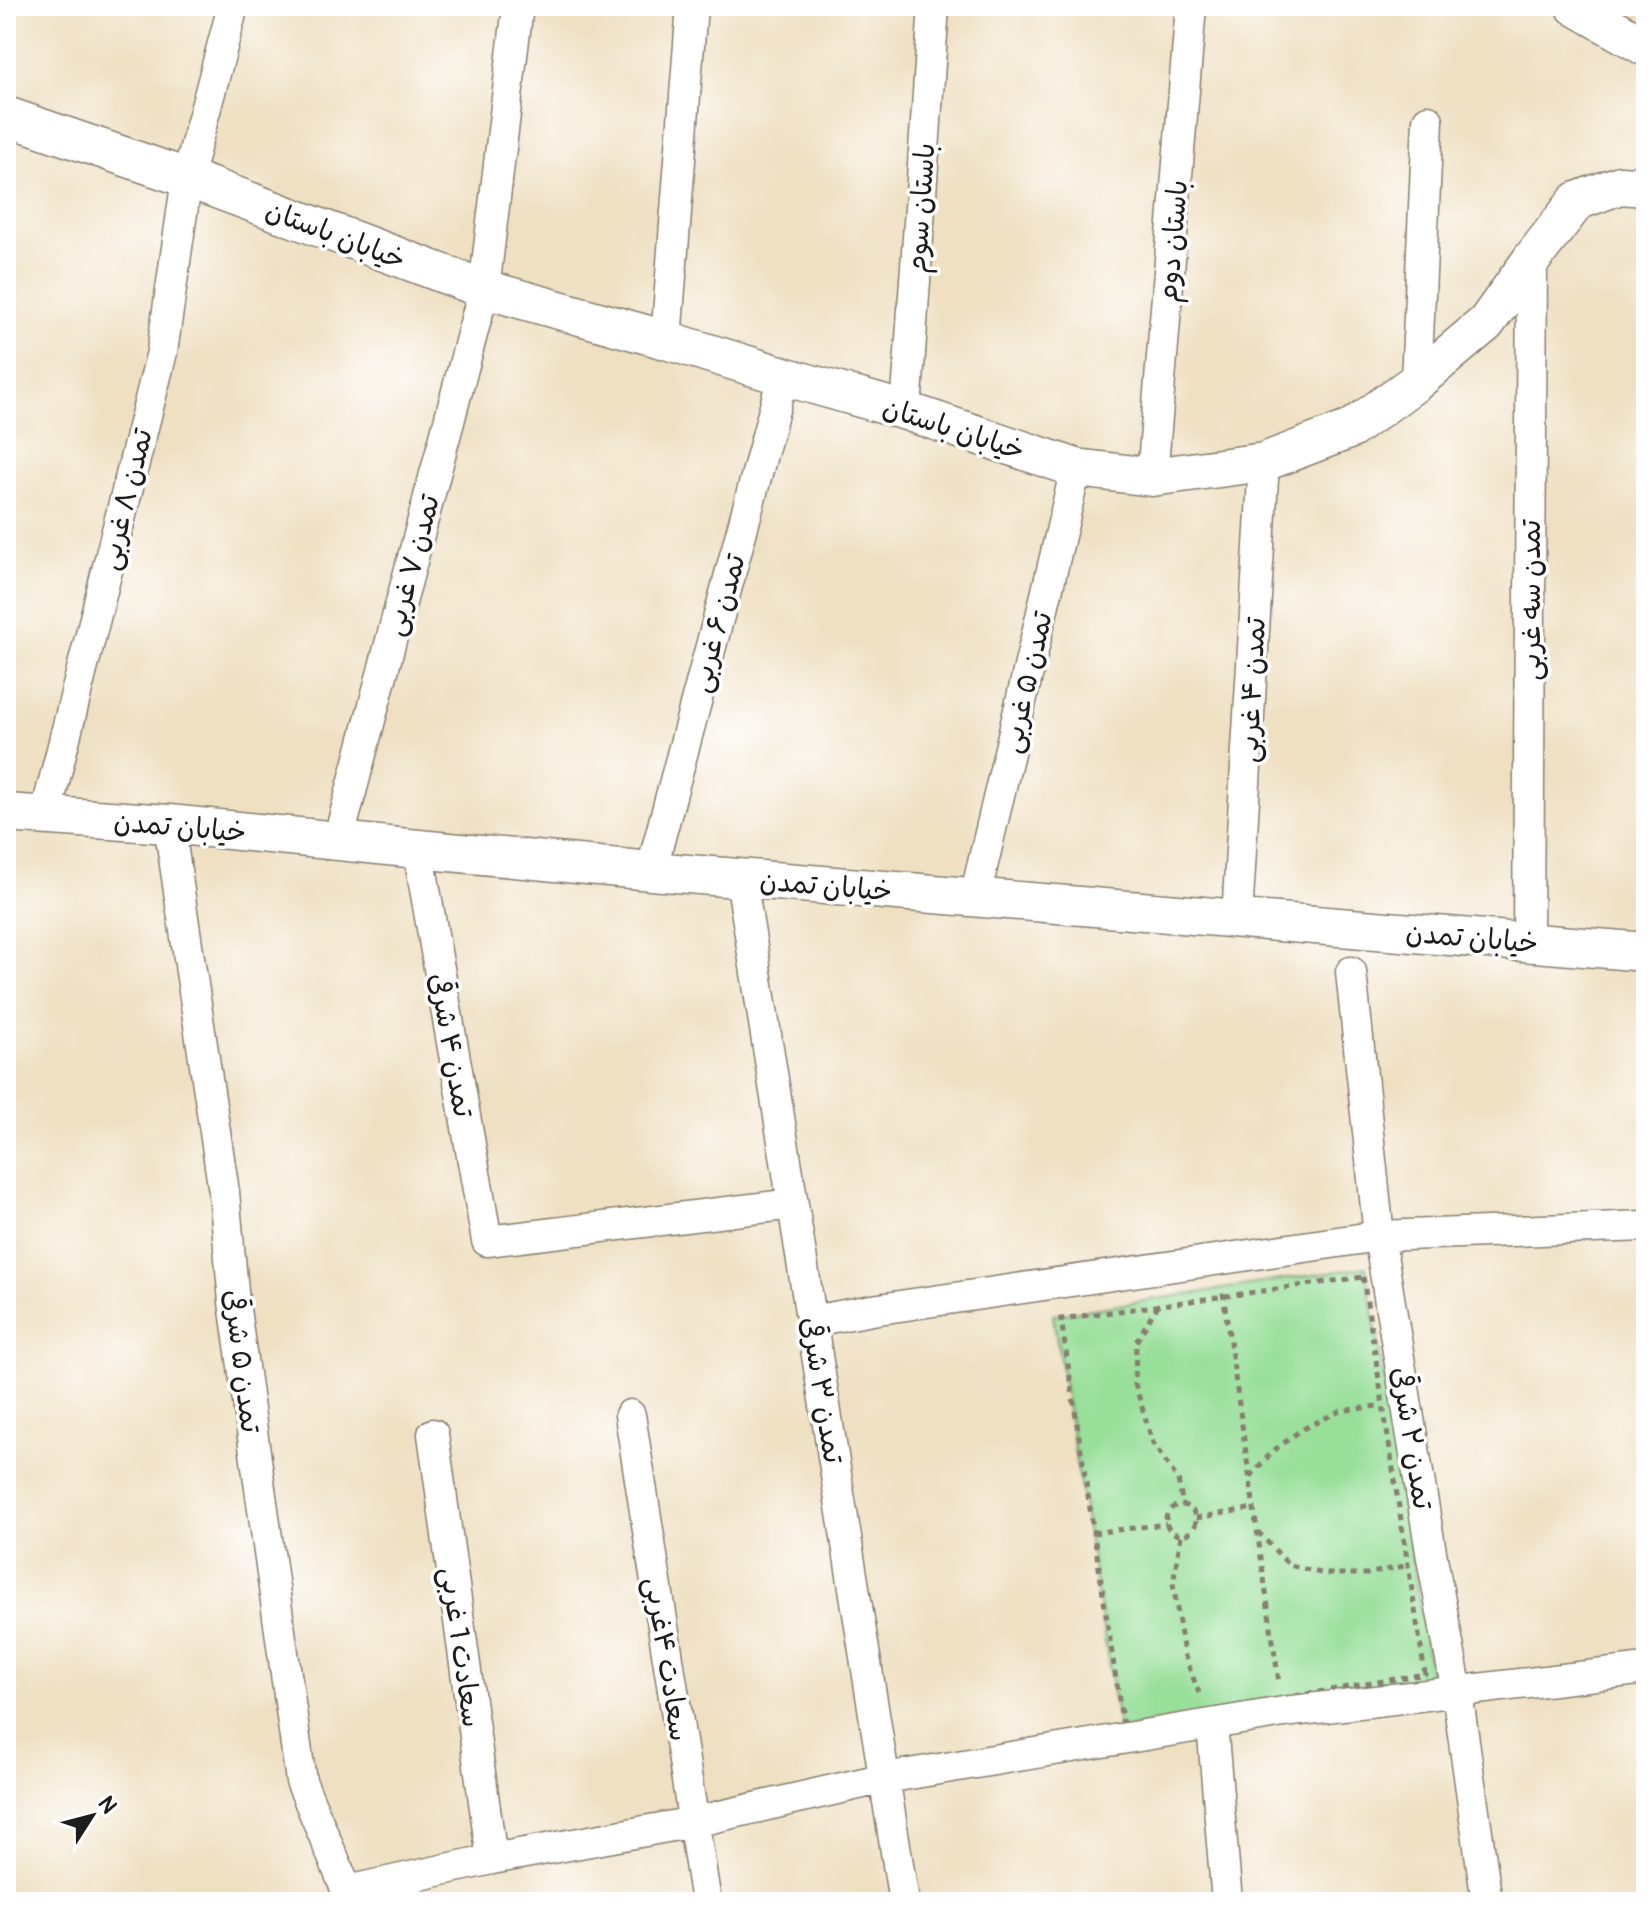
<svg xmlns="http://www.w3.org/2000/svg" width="1652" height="1908" viewBox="0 0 1652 1908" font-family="Pangolin,'Playpen Sans Arabic',sans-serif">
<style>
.green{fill:#98df99;stroke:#5a7e5a;stroke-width:2}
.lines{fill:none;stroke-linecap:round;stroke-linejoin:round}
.minor-casing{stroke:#867e6f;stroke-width:33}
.tertiary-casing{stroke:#867e6f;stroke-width:41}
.path{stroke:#867e6f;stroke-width:5;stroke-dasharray:6 6;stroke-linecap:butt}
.minor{stroke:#fff;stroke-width:30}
.tertiary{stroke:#fff;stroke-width:38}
.labels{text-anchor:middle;stroke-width:7;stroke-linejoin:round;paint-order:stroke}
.street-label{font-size:28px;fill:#1c1c1c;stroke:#fff}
</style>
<rect width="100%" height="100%" fill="#fff"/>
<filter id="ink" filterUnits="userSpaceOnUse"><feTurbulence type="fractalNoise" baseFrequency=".0125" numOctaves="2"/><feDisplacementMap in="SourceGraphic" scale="16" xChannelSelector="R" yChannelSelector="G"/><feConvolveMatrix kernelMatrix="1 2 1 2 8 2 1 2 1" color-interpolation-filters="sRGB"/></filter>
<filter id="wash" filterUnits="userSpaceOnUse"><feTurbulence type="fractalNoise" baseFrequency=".006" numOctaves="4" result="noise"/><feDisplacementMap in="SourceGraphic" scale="32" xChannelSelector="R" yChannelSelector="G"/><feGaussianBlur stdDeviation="1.8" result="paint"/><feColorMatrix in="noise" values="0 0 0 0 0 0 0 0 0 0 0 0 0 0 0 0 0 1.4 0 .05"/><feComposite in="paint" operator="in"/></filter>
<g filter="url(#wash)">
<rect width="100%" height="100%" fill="#efe0c2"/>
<path class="green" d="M1366,1267L1432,1683L1119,1730L1053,1315Z"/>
</g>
<g filter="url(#ink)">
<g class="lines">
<defs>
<path id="minor" d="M666,340L692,6
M1416,382L1428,120
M906,411L934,6
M1152,477L1191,6
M45,817L162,352L187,178L233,6
M169,824L224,1192L234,1302L301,1781L347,1891L348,1902
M338,841L484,289L518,6
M418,849L487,1241L793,1204
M651,871L783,376
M741,878L904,1902
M975,897L1076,468
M1237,918L1264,462
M1528,942L1532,259
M1351,972L1379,1236L1432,1558L1457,1692L1487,1902
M812,1321L872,1310L1379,1236L1646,1226
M630,1415L706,1902
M433,1434L492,1859
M1212,1724L1227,1902
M347,1891L492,1859L694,1822L885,1778L1284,1712L1646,1669"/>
<path id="tertiary" d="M1575,6L1646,47
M6,116L187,178L484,289L666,340L783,376L906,411L1076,468L1152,477L1264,462L1351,429L1416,382L1486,323L1532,259L1577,201L1620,185L1646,187
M6,813L169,824L418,849L651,871L1646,952"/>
</defs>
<use href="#minor" class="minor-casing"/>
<use href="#tertiary" class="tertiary-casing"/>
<path class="path" d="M1363,1277L1425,1674L1123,1725L1061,1319Z
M1223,1293L1279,1683
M1158,1305L1136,1342L1135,1384L1153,1443L1178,1480L1183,1505
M1250,1477L1273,1451L1301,1430L1340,1411L1377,1406
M1166 1520a15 15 0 1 1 30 0a15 15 0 1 1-30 0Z
M1196,1518L1254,1508
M1258,1532L1289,1565L1324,1574H1367L1404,1566
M1093,1533L1166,1524
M1181,1536L1173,1583L1184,1654L1199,1693"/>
<use href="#minor" class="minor"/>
<use href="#tertiary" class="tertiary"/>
</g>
</g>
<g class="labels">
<g class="street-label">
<text transform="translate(920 208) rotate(-86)" y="10">باستان سوم</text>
<text transform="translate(336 234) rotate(21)" y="10">خیابان باستان</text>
<text transform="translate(1172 241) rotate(-85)" y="10">باستان دوم</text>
<text transform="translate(954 428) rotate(18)" y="10">خیابان باستان</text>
<text transform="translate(125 499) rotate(-76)" y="10">تمدن ۸ غربی</text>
<text transform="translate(411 565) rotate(-75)" y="10">تمدن ۷ غربی</text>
<text transform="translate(1530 600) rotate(-90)" y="10">تمدن سه غربی</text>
<text transform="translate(717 623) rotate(-75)" y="10">تمدن ۶ غربی</text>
<text transform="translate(1026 682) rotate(-77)" y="10">تمدن ۵ غربی</text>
<text transform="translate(1251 690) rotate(-87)" y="10">تمدن ۴ غربی</text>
<text transform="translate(180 826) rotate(5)" y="10">خیابان تمدن</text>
<text transform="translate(826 885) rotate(5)" y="10">خیابان تمدن</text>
<text transform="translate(1472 937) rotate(5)" y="10">خیابان تمدن</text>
<text transform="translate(452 1045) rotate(80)" y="10">تمدن ۴ شرقی</text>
<text transform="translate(243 1361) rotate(83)" y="10">تمدن ۵ شرقی</text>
<text transform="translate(823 1390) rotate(81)" y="10">تمدن ۳ شرقی</text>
<text transform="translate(1413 1438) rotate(81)" y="10">تمدن ۲ شرقی</text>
<text transform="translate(462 1647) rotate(82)" y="10">سعادت 1 غربی</text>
<text transform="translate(668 1659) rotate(81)" y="10">سعادت ۴غربی</text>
</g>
</g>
<rect width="1652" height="1908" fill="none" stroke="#fff" stroke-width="32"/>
<g transform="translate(92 1816) rotate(54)" stroke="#ffffff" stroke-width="6" paint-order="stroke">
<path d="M0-6L14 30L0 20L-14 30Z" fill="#1c1c1c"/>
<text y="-12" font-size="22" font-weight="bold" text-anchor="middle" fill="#1c1c1c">N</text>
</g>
</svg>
